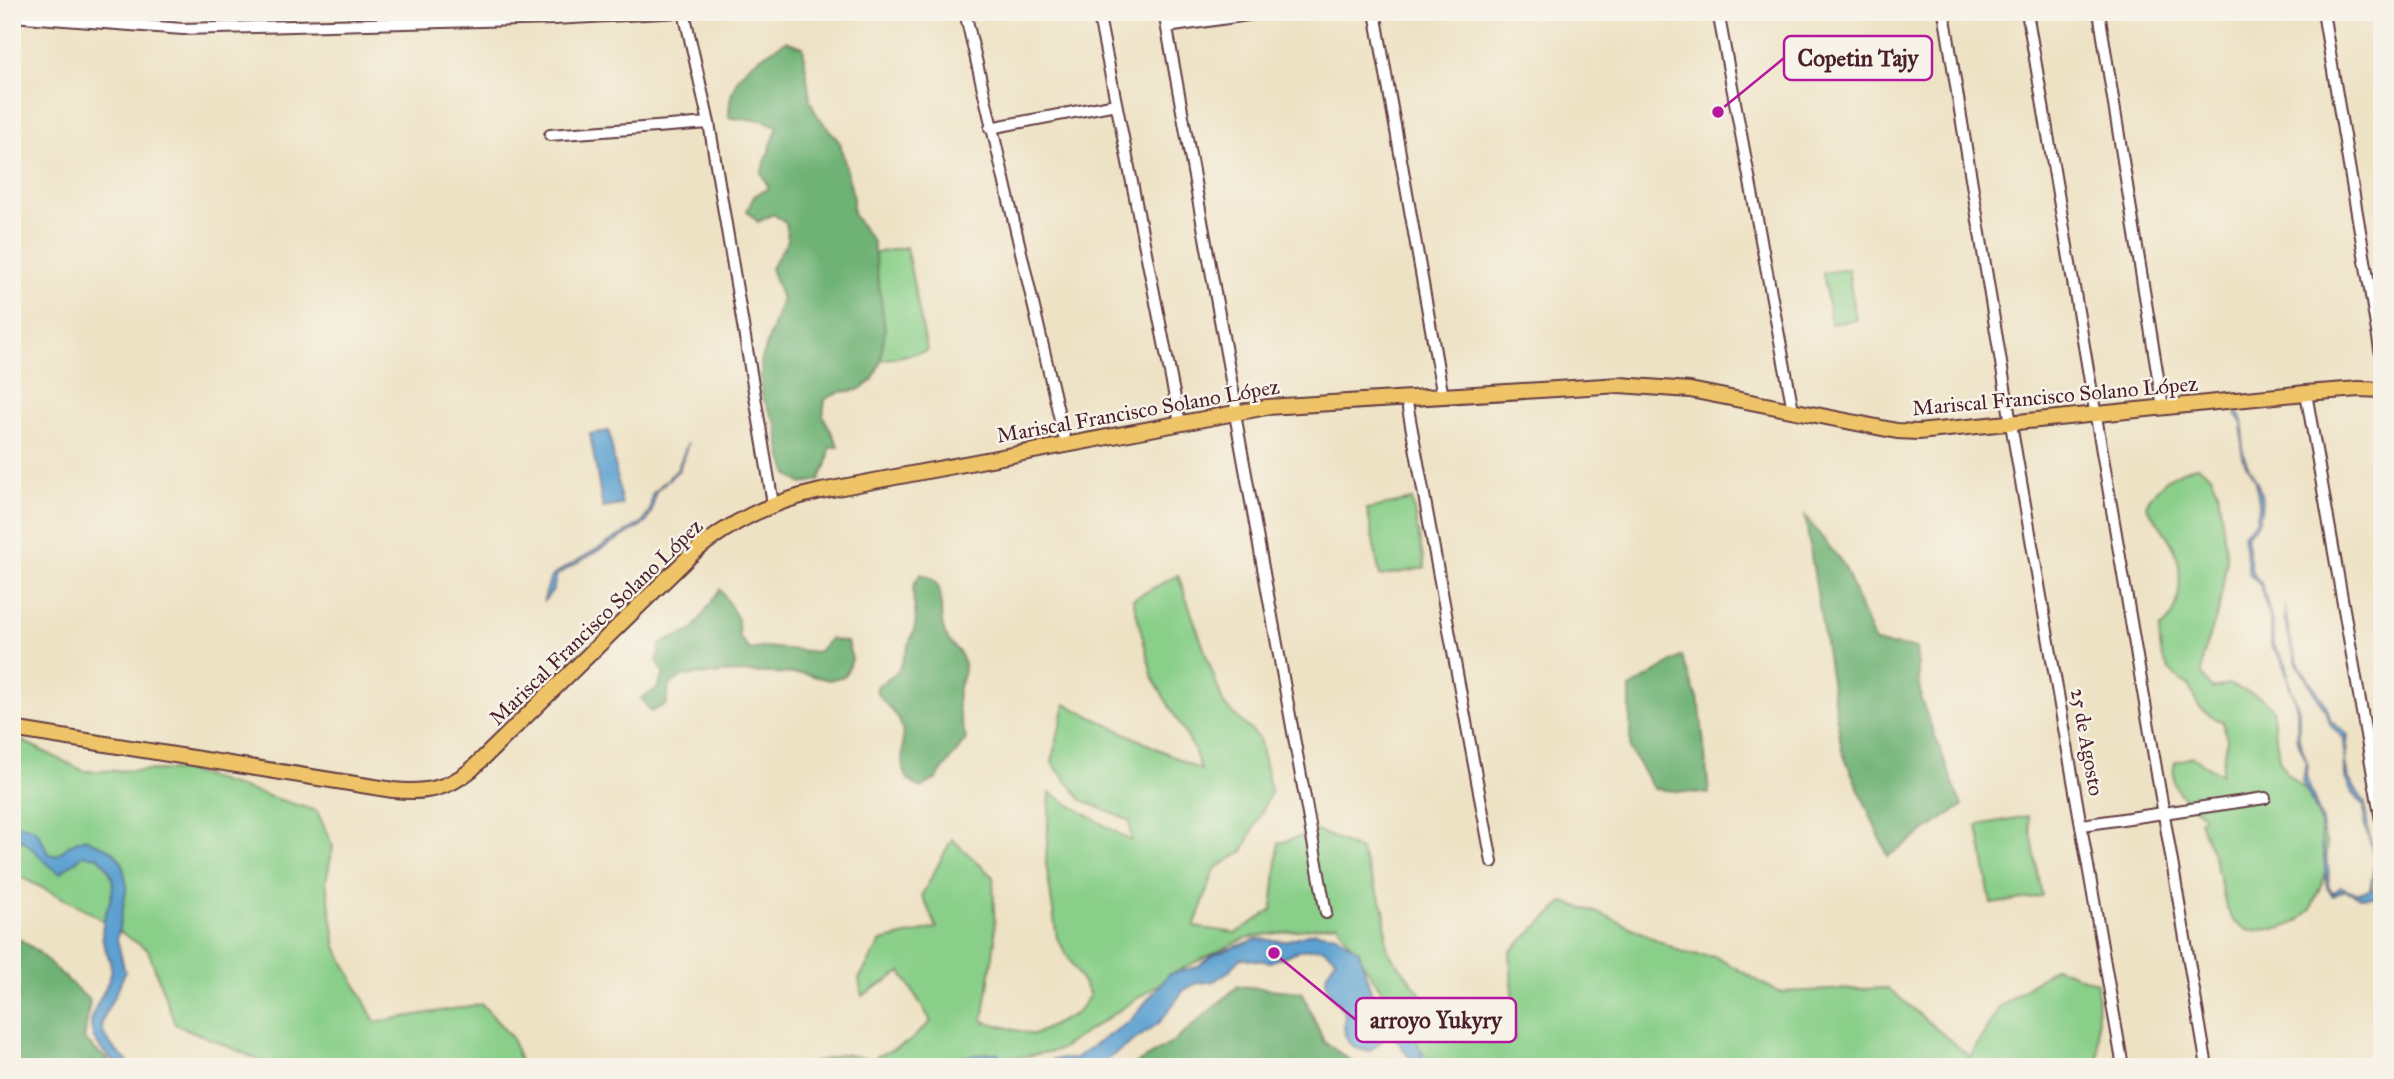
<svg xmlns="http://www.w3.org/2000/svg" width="2394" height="1079" viewBox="0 0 2394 1079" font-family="'IM FELL Great Primer',serif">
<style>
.green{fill:#89cf89;stroke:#6a775a;stroke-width:2}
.forest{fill:#6eb275;stroke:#5c6850;stroke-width:2}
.water{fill:#5ba1d1;stroke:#52607e;stroke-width:2}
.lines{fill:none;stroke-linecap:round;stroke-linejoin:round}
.minor-casing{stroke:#633c42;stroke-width:14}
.major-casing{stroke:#633c42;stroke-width:18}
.minor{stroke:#fff;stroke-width:10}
.major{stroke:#efc469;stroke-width:14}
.labels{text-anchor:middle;stroke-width:5;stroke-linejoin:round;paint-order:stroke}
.street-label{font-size:21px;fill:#4a1f2b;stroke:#f7f3e8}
.leader{fill:none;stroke:#b5179e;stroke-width:2.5}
.callout-dot{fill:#b5179e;stroke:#f7f3e8;stroke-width:2.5}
.callout{fill:#f7f3e8;stroke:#b5179e;stroke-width:2.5}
.callout-label{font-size:23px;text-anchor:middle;font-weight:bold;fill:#4a1f2b}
</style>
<rect width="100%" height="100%" fill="#f7f3e8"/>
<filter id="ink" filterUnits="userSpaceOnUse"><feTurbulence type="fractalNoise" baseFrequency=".0143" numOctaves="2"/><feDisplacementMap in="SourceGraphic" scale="14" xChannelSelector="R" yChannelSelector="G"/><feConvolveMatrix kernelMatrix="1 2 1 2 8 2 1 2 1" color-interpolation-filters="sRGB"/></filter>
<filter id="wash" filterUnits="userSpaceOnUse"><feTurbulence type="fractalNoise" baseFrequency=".00686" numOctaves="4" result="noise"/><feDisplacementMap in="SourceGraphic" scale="28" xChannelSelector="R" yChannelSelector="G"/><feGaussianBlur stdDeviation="1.57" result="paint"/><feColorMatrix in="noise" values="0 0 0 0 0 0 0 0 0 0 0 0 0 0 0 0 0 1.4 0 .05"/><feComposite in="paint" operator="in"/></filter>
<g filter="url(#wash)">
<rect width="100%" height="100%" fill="#eee2c4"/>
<path class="green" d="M906,247L927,351L877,361L856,257Z
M1848,269L1856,320L1831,324L1823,273Z
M2198,466L2211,475L2218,491L2227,558L2219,609L2203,657L2202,674L2212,689L2228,684L2260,697L2272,708L2279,759L2288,774L2312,796L2327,845V861L2324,878L2311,909L2299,921L2283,928L2249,931L2234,922L2226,906L2213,854L2199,821L2204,817C2185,796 2168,794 2175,762L2192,757L2221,774L2227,739L2223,722C2203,714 2195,706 2190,686C2165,673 2158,657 2160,629C2173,618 2177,609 2179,591C2183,549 2169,539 2146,506C2156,484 2174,472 2198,466Z
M1412,500L1425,568L1380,576L1367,509Z
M1178,575L1224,705L1259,738L1271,792L1243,851L1215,869L1194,927L1236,933L1272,910L1279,843L1319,831L1360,850L1384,908L1387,950L1428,1003L1515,1039L1510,952L1564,902L1607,916L1684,953L1716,957L1778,992L1888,988L1970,1057L1999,1008L2055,967L2097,983L2099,1067H1433L1337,924L1246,938L1183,968L1059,1050L968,1067H799L843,1054L872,1059L909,1042L931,1021L901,972L862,996L859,979L881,941L937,928L922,895L952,839L993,877L995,941L983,1021L1034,1035L1077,1013L1090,995L1057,938L1046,863L1050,793L1131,841L1130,821L1082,800L1052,763L1065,704L1201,770L1193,747L1153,678L1133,599Z
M12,736L84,771L183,770L317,811L333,847L326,881L336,947L375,1022L482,1004L512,1038L522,1067H266L262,1061L175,1024L148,950L83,908L12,873Z
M2028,816L2042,896L1991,904L1978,825Z"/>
<path class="forest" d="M786,41L803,47L810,100L817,115L840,143L853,196V214L873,242L885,330L880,364L872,381L858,390L840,392L825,399L823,416L839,447H830L827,464L819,480L802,484L788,474L782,458L777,425L761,395V362L782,299L771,268L788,240L786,223L773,214L758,222L747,211L754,196L769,188L761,173L778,126L762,120L729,118C729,71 751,64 786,41Z
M1805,516L1844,565L1875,643L1916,648L1921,700L1962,806L1888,856L1842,751Z
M921,574C952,582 935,612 945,634C950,646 963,650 964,665C965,675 959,682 958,692C956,711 962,722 966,739L936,779L921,788C890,775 909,751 901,725C897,710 881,704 876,689C881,680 891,680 897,672C901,667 913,634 915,626C919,608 905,590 921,574Z
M720,589L738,619L739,637L750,650L766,647L818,652L830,639L847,642L852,659L845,676L829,680L804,674L736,672L682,676L669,686L666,704L651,712L641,698L656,690L664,675L657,660L661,643L692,631Z
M1682,656L1700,707L1709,794L1654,789L1630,750V688Z
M12,934L36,950L90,1001L84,1040L116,1067H12Z
M1238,986L1302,992L1324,1042L1360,1067H1130L1175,1041Z"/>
<path class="water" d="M2240,414C2249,432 2239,442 2244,456C2254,483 2269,489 2258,523L2246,535L2252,573L2261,583L2273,625V644L2287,666L2288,682L2299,709V738L2308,766L2306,776L2322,822L2321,837L2329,873L2328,886L2333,893L2341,887L2356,893L2370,890L2375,858L2364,823V806L2351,791L2345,778L2344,739L2331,726L2325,710L2296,661L2284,618L2285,606C2287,624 2291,650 2300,666C2310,685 2327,698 2330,720L2348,735L2345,763L2348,778L2365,803L2369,837L2376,855L2372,890L2382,892V896L2360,897L2345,890L2333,896L2327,887L2319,817L2302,781L2307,763L2297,739V709L2283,661L2271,645V624L2260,585L2249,574L2243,534L2256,521L2259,506L2256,481L2242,458V423L2236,415Z
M609,431L622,505L603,508L590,434Z
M688,443L679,470L656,491L652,511L646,523L557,575L553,590L543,602L550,579L556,573L643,522L650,510L652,494L677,470Z
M12,824C40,826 37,832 49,854L56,856L71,844L85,838L113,851L122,862L127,886L117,939L125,972C106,1024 81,1022 134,1067C118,1067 113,1062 103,1051C74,1018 106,1002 111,972C113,961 105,952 103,941C97,907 131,890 99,857L84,855L60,873C39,861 31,841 12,836Z
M1314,932L1337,935L1359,951L1372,995L1363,1017L1369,1030L1378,1028L1385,1009L1395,1004L1421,1023L1442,1018L1452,1024C1442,1035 1426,1030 1413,1033L1422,1053L1423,1067H1410L1411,1060L1392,1033L1369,1051C1345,1050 1342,1033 1345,1014C1338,1000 1322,991 1327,973C1329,967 1334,964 1336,958L1322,948L1301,950L1270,962L1241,958L1229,971L1214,981L1195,984L1184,990L1159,1023L1096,1067H1049L1053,1059H1074L1131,1020L1169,974L1197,967L1215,954L1257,939L1285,941Z
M988,1053H997L1020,1067H948L960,1058Z"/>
</g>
<g filter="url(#ink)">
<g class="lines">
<defs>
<path id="minor" d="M684,12L709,123L773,504
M965,12L1066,445
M1098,12L1180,423
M1164,12L1237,413
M1375,12L1443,397
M1718,12L1793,410
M1944,12L2011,424L2123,1067
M2027,12L2207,1067
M2099,12L2163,408
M2323,12L2382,361
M12,16L183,29L554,19L681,12
M1167,27L1268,12
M990,128L1116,104
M550,135L709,123
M2306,393L2382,826
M1406,398L1492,862
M1235,414L1326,913
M2082,825L2265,798"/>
<path id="major" d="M12,729L393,790C424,793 446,790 471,770L692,554C731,521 771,502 821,491L1267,407L1620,385L1690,390L1897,431L1918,432L2306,393L2359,389L2382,390"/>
</defs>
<use href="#minor" class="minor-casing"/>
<use href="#major" class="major-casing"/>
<use href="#minor" class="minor"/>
<use href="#major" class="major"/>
</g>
</g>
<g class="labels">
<g class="street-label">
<text transform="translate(2055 396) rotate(-5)" y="7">Mariscal Francisco Solano López</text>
<text transform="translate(1138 411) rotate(-10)" y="7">Mariscal Francisco Solano López</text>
<text transform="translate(596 622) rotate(-44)" y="7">Mariscal Francisco Solano López</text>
<text transform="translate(2087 742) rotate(80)" y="7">25 de Agosto</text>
</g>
</g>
<path class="leader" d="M1718 112L1784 58M1274 953L1356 1020"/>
<g class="callout-dot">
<circle cx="1718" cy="112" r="7"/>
<circle cx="1274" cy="953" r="7"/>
</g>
<g class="callout">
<rect x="1784" y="36" width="148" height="44" rx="7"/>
<rect x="1356" y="998" width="160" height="44" rx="7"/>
</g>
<g class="callout-label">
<text x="1858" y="66">Copetin Tajy</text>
<text x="1436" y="1028">arroyo Yukyry</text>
</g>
<rect width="2394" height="1079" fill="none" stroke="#f7f3e8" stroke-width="42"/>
</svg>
